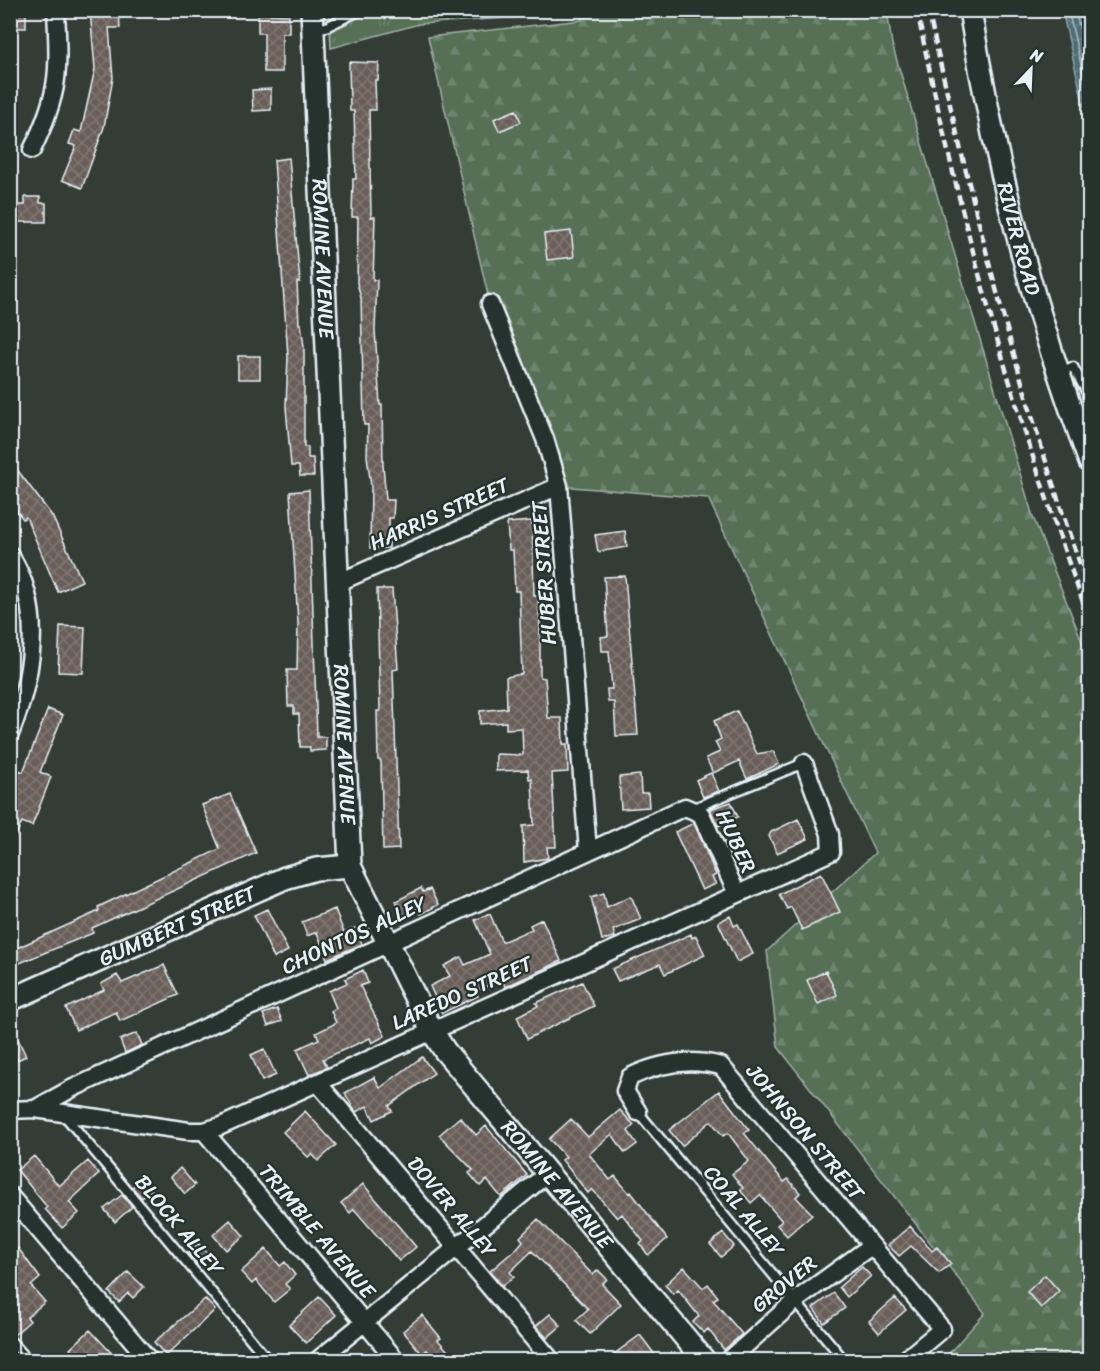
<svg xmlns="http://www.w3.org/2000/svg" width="1100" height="1371" viewBox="0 0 1100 1371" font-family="Sriracha,sans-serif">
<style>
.forest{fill:url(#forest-firs);stroke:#9fb0a7;stroke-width:1.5}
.park{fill:url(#park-tufts);stroke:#9fb0a7;stroke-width:1.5}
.water{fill:url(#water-waves);stroke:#8ca2a9;stroke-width:1.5}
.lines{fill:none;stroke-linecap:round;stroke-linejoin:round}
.shore{stroke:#aabcc3;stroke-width:1.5}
.building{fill:url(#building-cross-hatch);stroke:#e8f1f8;stroke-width:1.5}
.service-casing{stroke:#e8f1f8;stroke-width:13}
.minor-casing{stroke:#e8f1f8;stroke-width:21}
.tertiary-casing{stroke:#e8f1f8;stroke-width:26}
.service{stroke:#26332d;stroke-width:8}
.minor{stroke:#26332d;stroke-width:16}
.tertiary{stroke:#26332d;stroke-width:21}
.rail{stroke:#e8f1f8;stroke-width:4.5;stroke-dasharray:9 4.5;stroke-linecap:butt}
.labels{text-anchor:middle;stroke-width:4.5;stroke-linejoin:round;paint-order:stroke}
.street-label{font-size:21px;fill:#e8f1f8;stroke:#26332d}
</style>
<defs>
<pattern id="forest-firs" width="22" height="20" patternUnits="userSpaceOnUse" patternTransform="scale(1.5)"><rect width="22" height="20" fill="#567056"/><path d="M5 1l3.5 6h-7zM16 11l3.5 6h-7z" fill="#6e856f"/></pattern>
<pattern id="park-tufts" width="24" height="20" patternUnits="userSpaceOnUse" patternTransform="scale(1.5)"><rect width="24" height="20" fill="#567056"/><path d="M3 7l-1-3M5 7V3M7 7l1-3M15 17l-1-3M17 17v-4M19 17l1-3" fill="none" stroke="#6e856f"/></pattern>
<pattern id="water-waves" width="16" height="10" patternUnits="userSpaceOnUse" patternTransform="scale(1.5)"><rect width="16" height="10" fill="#4e6d74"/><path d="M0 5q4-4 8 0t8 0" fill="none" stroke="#688289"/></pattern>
<pattern id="building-cross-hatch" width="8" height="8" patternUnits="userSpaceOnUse" patternTransform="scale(1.5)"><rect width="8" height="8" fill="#6a5e59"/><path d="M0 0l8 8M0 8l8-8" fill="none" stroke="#7f7672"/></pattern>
</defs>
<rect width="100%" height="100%" fill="#343c36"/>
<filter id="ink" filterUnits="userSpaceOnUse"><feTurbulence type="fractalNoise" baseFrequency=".0167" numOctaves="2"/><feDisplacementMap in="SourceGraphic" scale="12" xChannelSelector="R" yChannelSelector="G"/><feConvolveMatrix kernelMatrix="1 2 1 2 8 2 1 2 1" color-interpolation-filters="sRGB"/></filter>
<g filter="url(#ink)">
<path class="forest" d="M581,11H887L892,44L1033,517L1089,659V1360H943L985,1313L778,1047L767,951L875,853L708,498L559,486L490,304L428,37L582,20Z"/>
<path class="park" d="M564,10L565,14L419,24L331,48L329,11Z"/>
<path class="water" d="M1062,11H1089V128Z"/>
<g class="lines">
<path class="shore" d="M1068,10L1090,102
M1075,10L1090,69"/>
</g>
<path class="building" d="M90,10L119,12L120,28H109L113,78L104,127L82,188L62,180L76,146L69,144L74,130L81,132L95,69Z
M10,13L26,14V28H10Z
M258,14L289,15V33H282V72H264V33H258Z
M349,62L379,63L378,80H375L376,110H369L371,217H375L373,280H377L375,330L380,405H382L383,465L386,500H394L393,518H389V548H370L371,486L367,456L368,425H364L361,298L357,283L358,217H352L353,179H356L354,111H350Z
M271,89V110L253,111L252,90Z
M516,110L521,122L499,131L494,119Z
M289,158L300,282H297L299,324H301L304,347V447H308V458H313L314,476H300L299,466H291L286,407L288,356L274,160Z
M25,197H40V203H46V222H12V205H25Z
M571,231L574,257L547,260L544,234Z
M238,356H260V379H238Z
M10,460L52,516L82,581L58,592L26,517L23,519L10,502Z
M309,490L317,737H326V750L310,751V747H300L299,714H294V706H288L287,670H297L298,623L290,492Z
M532,521L534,596H538L540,623V677L545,678L548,718H562L563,744H567L568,772L552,773L556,847H547L548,858L524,862L523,826L534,825L532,779H529L528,770L496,771V754L523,755L522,728L506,729V722L480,724V711L507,708L506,677L522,674L519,591H515L513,550H509L507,523Z
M625,531L627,547L598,552L595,535Z
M625,576L638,735L616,736L614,702H608L607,689H612L609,651H602L601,637L608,636L604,577Z
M377,589H392L398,669L393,670L399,849L383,850L381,761L378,760L377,711H380Z
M60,626L85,627L83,673L58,672Z
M48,709L63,715L40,772L51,777L32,826L22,822L10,848V790L19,770L23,772Z
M737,711L757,754L773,751L779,764L747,779L739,761L713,773L706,758L720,752L715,742L721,739L714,721Z
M711,773L719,791L703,797L696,780Z
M640,775L641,793H648L649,807L621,809L619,777Z
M230,794L256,853L92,928L93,933L10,967V951L99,911L98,907L220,849L202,805Z
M731,802L738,817L718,826L710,809Z
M798,819L808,839L777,853L769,836L771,832Z
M694,823L716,875L712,877L716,884L702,890L675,832Z
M821,873L840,912L802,930L791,907L787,909L779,894Z
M421,888L423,892L430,889L438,905L421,914L418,908L404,916L396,901Z
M604,893L607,907L631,896L641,919L613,930L615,937L602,940L591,897Z
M267,909L288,951L274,958L254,915Z
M335,909L344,933L355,928L362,944L327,959L317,932L307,936L302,922Z
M490,914L502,942L532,929L530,925L542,919L561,961L505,987L502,979L476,991L478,996L442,1013L430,986L450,976L444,966L461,957L465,965L490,954L475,920Z
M730,916L734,926L738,924L753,954L737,962L718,922Z
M691,934L692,938L696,936L705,955L665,974L660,964L618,981L612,969Z
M164,965L178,995L120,1021L116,1012L76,1030L66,1008L104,990L101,984L117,975L122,983Z
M363,970L368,983L360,986L385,1036L372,1043L370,1038L323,1059L327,1067L309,1075L297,1049L319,1039L316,1033L336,1023L331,1011L336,1008L329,991L347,983L345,979Z
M826,971L837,995L818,1004L807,980Z
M582,982L594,1006L527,1039L517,1016L538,1006L536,1003Z
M277,1009L282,1021L268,1026L263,1014Z
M10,1022L26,1056L10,1063Z
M137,1033L142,1045L125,1053L120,1040Z
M264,1049L276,1075L262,1081L251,1055Z
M422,1057L434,1073L389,1106L392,1111L374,1120L367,1106L356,1112L353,1108L345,1093L374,1077L380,1088Z
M719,1091L749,1130L744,1133L784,1182L788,1179L800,1193L796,1197L812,1214L787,1236L777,1225L782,1221L760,1195L751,1203L740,1190L743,1188L732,1174L749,1161L728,1133L723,1136L711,1121L682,1146L669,1130Z
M620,1110L634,1125L628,1131L637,1144L625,1153L612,1134L589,1154L610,1180L615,1176L629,1193L631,1192L667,1239L648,1255L640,1244L643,1241L622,1214L617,1218L592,1189L588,1193L562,1160L566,1157L549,1139L571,1119L588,1137Z
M305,1111L336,1145L318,1161L312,1154L308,1157L283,1132Z
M460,1117L476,1135L486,1126L527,1175L501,1197L487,1180L480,1186L469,1173L473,1170L439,1135Z
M34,1156L59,1186L88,1161L99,1174L69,1202L79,1213L62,1228L45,1209L47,1207L17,1170Z
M180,1168L195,1185L185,1194L171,1177Z
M144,1178L152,1189L142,1198L132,1187Z
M363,1184L416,1247L399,1261L354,1209L350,1213L341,1203Z
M122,1195L132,1207L115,1222L104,1209Z
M538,1219L593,1275L598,1270L607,1279L602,1284L621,1304L590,1334L576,1320L588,1309L532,1251L510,1272L514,1277L502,1286L490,1271L517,1248L523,1241L520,1237Z
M230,1220L244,1236L226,1250L213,1235Z
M910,1226L932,1251L937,1247L951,1264L939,1273L911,1246L899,1256L888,1245Z
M723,1233L734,1246L721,1257L710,1244Z
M198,1243L208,1254L197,1264L188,1253Z
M18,1248L40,1278L31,1286L45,1302L27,1317L30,1321L14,1335L10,1334V1255Z
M266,1249L280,1266L285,1262L295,1275L285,1284L290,1289L274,1302L256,1280L252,1284L241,1272Z
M684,1267L703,1288L708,1284L718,1297L713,1300L742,1334L724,1350L708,1329L704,1333L693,1322L699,1316L678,1290L673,1294L665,1285Z
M862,1267L871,1276L847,1297L839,1287Z
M128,1272L144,1287L133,1298L128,1293L119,1302L109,1292Z
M1045,1275L1059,1291L1041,1308L1027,1292Z
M834,1293L845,1308L824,1323L813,1308Z
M319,1297L336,1315L306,1343L289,1325Z
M895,1298L906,1310L879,1333L869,1321Z
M205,1299L215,1310L166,1356L154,1342Z
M550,1314L561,1326L547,1338L536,1326Z
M422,1315L441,1338L438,1340L456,1360H437L427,1350L422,1354L403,1331Z
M90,1330L118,1360H81L70,1349Z
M640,1335L659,1360H606Z"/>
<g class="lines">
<defs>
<path id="service" d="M314,28L326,27L361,10
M1058,371L1073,367L1090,398
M694,808L804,763
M638,1112L844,1360
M65,1116L268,1360
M10,1340L28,1360"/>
<path id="minor" d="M32,150C60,92 59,73 56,10
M490,304L545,439L559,486L588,851
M10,555C45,610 33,676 10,734
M337,583L559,486
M318,1083L551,1360
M35,1109L71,1089L685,807L701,814L737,894
M10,1110L35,1109L189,1131H204L221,1126L831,852L830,834L804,763
M638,1112L625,1091L630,1077C659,1063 690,1058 721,1066L942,1329L905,1360
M204,1131L396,1360
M10,1196L149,1360
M318,1360L547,1174
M729,1360L795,1301L871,1246"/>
<g id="tertiary">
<path id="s1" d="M312,10L350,866L432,1031L445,1051L704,1360"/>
<path id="s2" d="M970,10C994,164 1035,316 1090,462"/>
<path id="s3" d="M10,1000L285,878L316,869L350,866"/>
</g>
</defs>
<use href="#service" class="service-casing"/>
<use href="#minor" class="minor-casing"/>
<use href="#tertiary" class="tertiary-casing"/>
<use href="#service" class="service"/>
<use href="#minor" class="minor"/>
<use href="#tertiary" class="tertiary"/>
<path class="rail" d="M917,10C959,218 1016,423 1090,621
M928,10C973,207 1021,402 1090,592"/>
</g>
</g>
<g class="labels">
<g class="street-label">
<text dy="7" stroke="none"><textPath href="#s2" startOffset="234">RIVER ROAD</textPath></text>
<text dy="7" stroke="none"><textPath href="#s1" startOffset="249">ROMINE AVENUE</textPath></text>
<text transform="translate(439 514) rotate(-24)" y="7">HARRIS STREET</text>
<text transform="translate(544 573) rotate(-94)" y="7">HUBER STREET</text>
<text dy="7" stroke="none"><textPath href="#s1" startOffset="735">ROMINE AVENUE</textPath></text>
<text transform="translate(736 841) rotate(65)" y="7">HUBER</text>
<text dy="7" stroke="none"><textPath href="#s3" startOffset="183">GUMBERT STREET</textPath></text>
<text transform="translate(354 935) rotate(-25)" y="7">CHONTOS ALLEY</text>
<text transform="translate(462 993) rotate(-24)" y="7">LAREDO STREET</text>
<text transform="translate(805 1132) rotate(50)" y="7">JOHNSON STREET</text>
<text dy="7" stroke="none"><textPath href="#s1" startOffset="1239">ROMINE AVENUE</textPath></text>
<text transform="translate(452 1207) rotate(50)" y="7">DOVER ALLEY</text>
<text transform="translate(744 1211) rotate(50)" y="7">COAL ALLEY</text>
<text transform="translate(179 1225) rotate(50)" y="7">BLOCK ALLEY</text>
<text transform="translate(317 1231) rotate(50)" y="7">TRIMBLE AVENUE</text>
<text transform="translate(784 1284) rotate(-39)" y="7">GROVER</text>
</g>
</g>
<rect width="1100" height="1371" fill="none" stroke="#26332d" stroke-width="36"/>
<rect x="18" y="18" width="1064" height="1335" fill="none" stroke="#e8f1f8" stroke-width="2" filter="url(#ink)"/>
<g transform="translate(1031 69) rotate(23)" stroke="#26332d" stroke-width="4.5" paint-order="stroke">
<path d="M0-4.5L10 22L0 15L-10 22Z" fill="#e8f1f8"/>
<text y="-9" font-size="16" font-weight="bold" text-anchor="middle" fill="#e8f1f8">N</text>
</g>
</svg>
